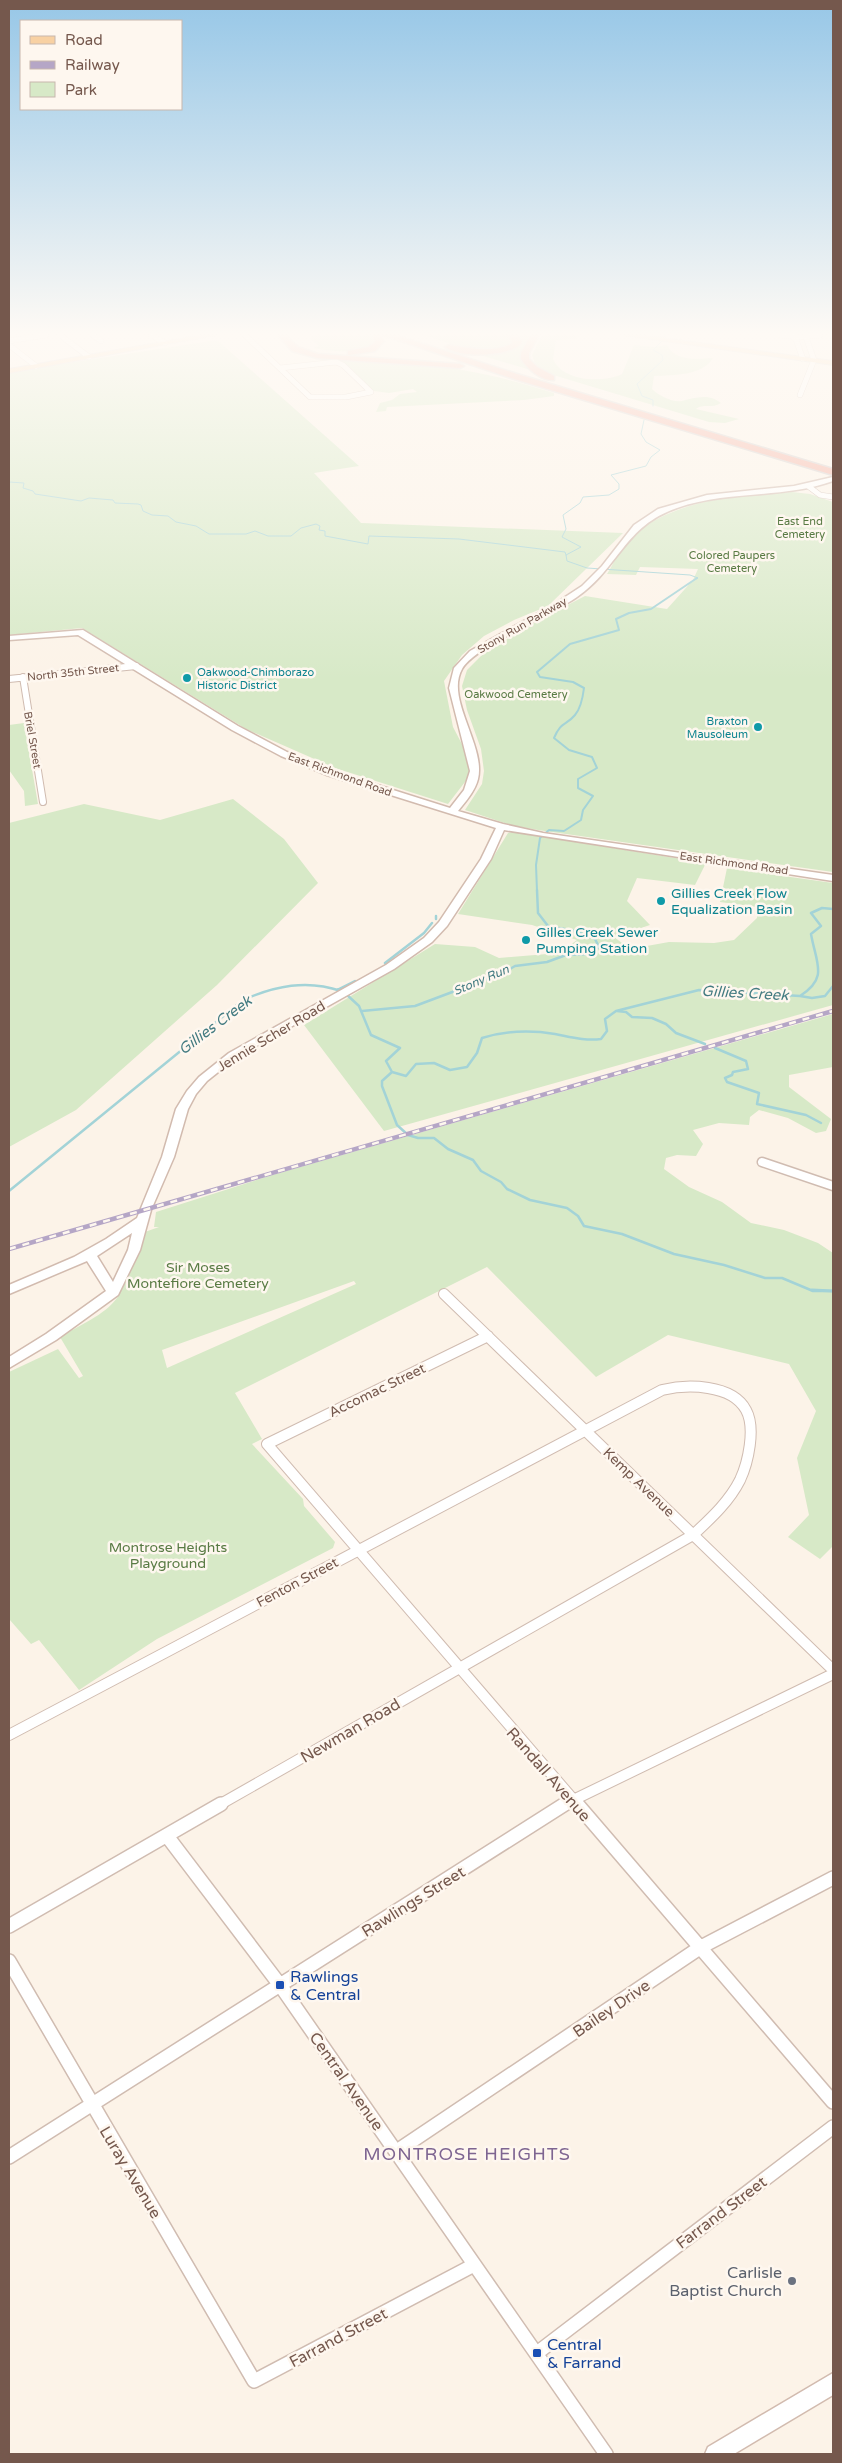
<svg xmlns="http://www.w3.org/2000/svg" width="842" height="2463" viewBox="0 0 842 2463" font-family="'Varela Round',sans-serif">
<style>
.green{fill:#d7e9c7;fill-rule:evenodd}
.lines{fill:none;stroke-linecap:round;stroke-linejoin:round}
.stream-far3{stroke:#a3d3d7;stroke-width:1}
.stream-far2{stroke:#a3d3d7;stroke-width:2}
.stream-far1{stroke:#a3d3d7;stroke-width:2.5}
.stream{stroke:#a3d3d7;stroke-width:3}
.street-far4-casing{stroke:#d0bcb1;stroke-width:6}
.street-far3-casing{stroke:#d0bcb1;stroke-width:8}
.street-far2-casing{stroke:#d0bcb1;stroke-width:11}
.street-far1-casing{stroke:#d0bcb1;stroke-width:12}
.street-casing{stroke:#d0bcb1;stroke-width:16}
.secondary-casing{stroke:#d2bbaf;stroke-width:3}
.primary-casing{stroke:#d8d0cd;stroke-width:2}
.highway-casing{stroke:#d8d0cd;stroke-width:3}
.street-far4{stroke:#fff;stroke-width:5}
.street-far3{stroke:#fff;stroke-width:6}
.street-far2{stroke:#fff;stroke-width:8}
.street-far1{stroke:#fff;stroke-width:10}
.street{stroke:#fff;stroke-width:13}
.secondary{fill:#fff;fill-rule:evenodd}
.primary{fill:#f8d1a3;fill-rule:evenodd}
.highway{fill:#f4b0a1;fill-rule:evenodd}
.rail-casing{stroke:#b5a6c6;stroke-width:4.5}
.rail{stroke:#fef7ef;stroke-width:2.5;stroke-dasharray:7;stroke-linecap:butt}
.culture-dot{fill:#0f9aa8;stroke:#fef7ef;stroke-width:2}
.transit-dot{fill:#1a4fb4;stroke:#fef7ef;stroke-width:2}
.worship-dot{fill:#6b7280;stroke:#fef7ef;stroke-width:2}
.labels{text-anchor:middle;stroke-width:5;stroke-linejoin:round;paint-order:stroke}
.far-park-label{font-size:11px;fill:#597b44;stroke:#fef7ef}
.far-street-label{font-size:11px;fill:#75584d;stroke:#fef7ef}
.far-culture-label{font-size:11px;fill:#0d838f;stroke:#fef7ef;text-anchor:start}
.far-water-label{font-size:12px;font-style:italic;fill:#437b81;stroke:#fef7ef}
.culture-label{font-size:14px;fill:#0d838f;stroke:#fef7ef;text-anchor:start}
.street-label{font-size:14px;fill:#75584d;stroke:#fef7ef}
.park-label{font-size:14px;fill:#597b44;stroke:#fef7ef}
.water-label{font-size:15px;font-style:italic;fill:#437b81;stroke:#fef7ef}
.near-street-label{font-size:16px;fill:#75584d;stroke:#fef7ef}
.near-transit-label{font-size:16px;fill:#164399;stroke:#fef7ef;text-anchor:start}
.near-worship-label{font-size:16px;fill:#5b616d;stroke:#fef7ef;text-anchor:end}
.near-neighbourhood-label{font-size:18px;letter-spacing:1px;fill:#7e6591;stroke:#fef7ef}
</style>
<rect width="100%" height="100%" fill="#fcf3e8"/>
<path class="green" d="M312,335H368L374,338L372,344C354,355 333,351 313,348L319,346L311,339Z
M424,335H505L514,342C498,362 443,341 424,335Z
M516,335H531L520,356L526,366L534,371L470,352L507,351L519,346L522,342Z
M542,335H580L576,339L556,340L553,359C563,382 603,383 622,374L634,345L654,347L667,345C676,362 697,359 713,358C702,376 674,375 654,376L652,389C658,395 673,403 682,401C695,398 708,393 721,403C712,409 703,403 696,409L739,419L725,423L709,422L550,374L535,364L532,355Z
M217,340L359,466L314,473L361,523L623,533L548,606L514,620L484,636L462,655L444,681L453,727L475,769L448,804L335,768L246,729L82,628L9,635V372Z
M315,357C350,364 387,362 423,365C470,369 509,379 554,393V396L524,400L387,407L386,411L376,412L380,403L392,400L400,394L417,392L413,389L389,393L374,391L344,364Z
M792,492L810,494L833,502V872L538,830L511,825L465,810L482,784L484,771L481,749L467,710L462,686L467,670L484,653L537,621L585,596L667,609L693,580L698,569L640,567L636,575L607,574C615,562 622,542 635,533C683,498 734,496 792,492Z
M24,723L38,804L25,806L24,791L9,770V725Z
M233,799L284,839L318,883L217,985L76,1110L9,1147V823L84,804L160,820Z
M513,832L706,863L695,885L637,878L627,901L650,925L614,937L630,949L669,942L714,943L734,940L757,918V907L720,902L727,868L833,883V1005L384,1131L304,1025L435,944L475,947L499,958L559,953L577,940L532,925L458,914L508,833Z
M833,1014V1067L789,1075V1087L831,1119L826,1131L816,1133L788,1118L759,1110L750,1117L749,1125L719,1123L693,1130L703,1144L696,1156L677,1155L666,1158L664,1169L689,1187L722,1202L751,1223L784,1230L818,1243L833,1253V1546L820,1559L788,1537L809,1515L797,1458L816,1411L789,1364L668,1335L596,1377L487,1267L235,1393L262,1439L252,1444L303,1499L304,1506L335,1542L333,1548L157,1639L79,1690L39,1640L31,1644L9,1619V1372L58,1349L79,1378L83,1376L60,1337C78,1326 105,1315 117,1298C127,1284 137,1249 142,1233L159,1227H154L156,1212L269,1176ZM354,1281L356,1284L167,1368L162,1350Z"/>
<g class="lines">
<path class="stream-far3" d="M653,406V400L642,396L637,384L663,360L662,355L653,350L665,338V335
M644,420L641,434L646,442L660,450L651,457L646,466L611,475L619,484V489L609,495L583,497L580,503L563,515L566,529L562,537L581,547L566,555L567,561L587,568L690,575L698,578L696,579
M9,482L24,483L23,488L33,491L35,494L81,501L89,498L113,500L115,503L138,504L141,505L143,511L152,515L168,516L176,522L196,526L209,534H246L255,531L268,536H291L301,528L316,524L320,526L319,530L325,531V536L368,544L369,536L459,539L565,552L566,555"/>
<path class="stream-far2" d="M537,891L536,865L540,838L549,830L564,831L581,820L583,810L593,796L578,788V779L597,768L592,757L569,750L554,738C561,721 566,726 575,715C581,708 583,696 584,688L573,682L540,677L537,672L570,644L619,630L616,619L629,613L651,609L697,578"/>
<path class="stream-far1" d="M436,916V919
M385,963L424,933L432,923
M337,990L355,981
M346,994L359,1006L371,1035L400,1048L386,1061L392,1072L406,1076L416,1064L434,1063L450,1070L467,1067L477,1053L482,1038C505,1031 531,1030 555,1034C571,1037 585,1041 601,1039L607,1031L605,1019L616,1011L699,990L800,996C829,978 816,963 811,934L821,926L811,913L822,908L833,909
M800,996L812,998L825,996L833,986
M362,1011L415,1006L503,973L515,966L547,962L566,955L589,954L599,947L595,939L575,931L548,926L538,913L537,890
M617,1011L626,1012L632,1017L652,1018L666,1024L676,1033L705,1044
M715,1048L746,1061L748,1069L733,1072L732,1075L725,1078L727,1082L759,1093L757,1104L806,1115L821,1123
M392,1072L382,1081V1086L397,1125L408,1135L418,1138H434L448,1149L473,1160L481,1171L501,1182L507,1189L530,1200L567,1208L578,1216L584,1226L622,1234L674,1254L724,1265L765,1278H782L813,1291H833
M9,1191L243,1000C275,986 307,979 341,991"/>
<path class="stream" d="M812,1290L833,1291"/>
<defs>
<path id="street-far4" d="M60,335L89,357
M93,335L101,341
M151,335L165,343
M245,335L310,397H346L371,392L343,365L336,362L280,368
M780,335L800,337L820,335
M795,337L803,359
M9,341L46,335
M9,345L36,366
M800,395L814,360L806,337
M808,486L820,495L833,497"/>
<path id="street-far3" d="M23,677L43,802
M9,679L136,666"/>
<path id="street-far2" d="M762,1162L833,1186"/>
<path id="street-far1" d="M444,1294L833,1670
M488,1336L267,1444L578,1805
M9,1735L662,1390C687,1384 732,1384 746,1410C756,1428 748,1463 740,1480C729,1502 710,1519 693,1535L219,1805
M563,1805L833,1674"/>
<path id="street" d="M577,1804L833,2102
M167,1836L280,1985L606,2454
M9,1926L221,1804
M9,1961L254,2381L474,2265
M397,2151L701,1947L833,1878
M9,2157L565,1804
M537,2353L833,2127"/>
<path id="secondary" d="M833,477V481C783,499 728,490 677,508C624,526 619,568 577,597C553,614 474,647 462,669C445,699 486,746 478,779C475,791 466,801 458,811L503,824L543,833L833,875V881L504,830L491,859L447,926L432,942L394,969L237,1057L207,1081L196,1094L188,1109L174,1157L151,1210L140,1250L118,1295L56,1340L9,1368V1357L46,1334L106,1291L87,1261L9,1294V1285L74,1257L106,1239L137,1218L162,1157L176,1109L187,1091L199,1077L229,1053L386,965L424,938L439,922L481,859L496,828L327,775L281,756L232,730L78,635L9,640V636L83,630L238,726L287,752L333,771L450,808L464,790L470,771L449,688L454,668L470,651L556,603L582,586L602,566L634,525L658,509L707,495L794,486ZM132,1233L128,1250L113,1282L97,1256Z
M833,2373V2395L734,2454H705L708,2447Z"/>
<path id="primary" d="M202,335H216L9,373V369Z
M623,335H641L833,361V365Z"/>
<path id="highway" d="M278,335H286L298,347L318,354L460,364L464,366L460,368L317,358L292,351Z
M372,335H380L384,341L375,351L348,355V351L369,347L376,341Z
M383,335H395L517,374L833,469V475L511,378Z
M507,335H516L522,340L521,344C507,357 460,358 445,347L449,345C470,348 494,354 513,343Z
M531,335H539L529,353V359L537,367L554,376V380C541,381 528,369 521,359V353Z"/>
</defs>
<use href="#street-far4" class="street-far4-casing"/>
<use href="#street-far3" class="street-far3-casing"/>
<use href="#street-far2" class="street-far2-casing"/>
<use href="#street-far1" class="street-far1-casing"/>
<use href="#street" class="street-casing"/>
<use href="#secondary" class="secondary-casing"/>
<use href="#primary" class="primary-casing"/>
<use href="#highway" class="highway-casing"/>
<use href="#street-far4" class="street-far4"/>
<use href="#street-far3" class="street-far3"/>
<use href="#street-far2" class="street-far2"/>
<use href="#street-far1" class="street-far1"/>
<use href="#street" class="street"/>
<use href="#secondary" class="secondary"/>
<use href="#primary" class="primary"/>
<use href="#highway" class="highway"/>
<defs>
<path id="rail" d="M9,1249L833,1011"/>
</defs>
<use href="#rail" class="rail-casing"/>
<use href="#rail" class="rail"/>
</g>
<linearGradient id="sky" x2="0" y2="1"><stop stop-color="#97c7e7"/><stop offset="0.49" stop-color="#fefaf5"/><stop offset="1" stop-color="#fefaf5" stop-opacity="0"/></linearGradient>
<rect width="842" height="680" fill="url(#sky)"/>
<g class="culture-dot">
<circle cx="187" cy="678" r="5"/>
<circle cx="758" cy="727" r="5"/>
<circle cx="661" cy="901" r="5"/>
<circle cx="526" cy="940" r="5"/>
</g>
<g class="transit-dot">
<rect x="275" y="1980" width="10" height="10" rx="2.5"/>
<rect x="532" y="2348" width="10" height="10" rx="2.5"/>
</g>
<circle class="worship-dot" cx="792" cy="2281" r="5"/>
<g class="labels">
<g class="far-park-label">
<text x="800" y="525">East End<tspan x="800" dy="13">Cemetery</tspan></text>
<text x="732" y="559">Colored Paupers<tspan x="732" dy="13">Cemetery</tspan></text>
<text x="516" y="698">Oakwood Cemetery</text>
</g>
<g class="far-street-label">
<text transform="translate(522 625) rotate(-30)" y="4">Stony Run Parkway</text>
<text transform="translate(73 672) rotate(-6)" y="4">North 35th Street</text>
<text transform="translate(33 740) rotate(80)" y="4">Briel Street</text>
<text transform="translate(340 774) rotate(20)" y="4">East Richmond Road</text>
<text transform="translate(734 863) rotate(8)" y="4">East Richmond Road</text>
</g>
<g class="far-culture-label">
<text x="197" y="676">Oakwood-Chimborazo<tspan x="197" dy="13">Historic District</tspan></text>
<text x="748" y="725" text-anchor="end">Braxton<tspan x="748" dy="13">Mausoleum</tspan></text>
</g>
<g class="far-water-label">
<text transform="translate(481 980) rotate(-23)" y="4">Stony Run</text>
</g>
<g class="culture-label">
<text x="671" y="898">Gillies Creek Flow<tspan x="671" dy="16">Equalization Basin</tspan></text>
<text x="536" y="937">Gilles Creek Sewer<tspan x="536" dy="16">Pumping Station</tspan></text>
</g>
<g class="street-label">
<text transform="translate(271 1036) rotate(-31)" y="5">Jennie Scher Road</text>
<text transform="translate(377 1390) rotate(-26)" y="5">Accomac Street</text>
<text transform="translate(639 1482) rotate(44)" y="5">Kemp Avenue</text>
<text transform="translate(297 1582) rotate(-28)" y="5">Fenton Street</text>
</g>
<g class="park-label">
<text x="198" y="1272">Sir Moses<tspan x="198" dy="16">Montefiore Cemetery</tspan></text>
<text x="168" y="1552">Montrose Heights<tspan x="168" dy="16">Playground</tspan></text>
</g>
<g class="water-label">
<text transform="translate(745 993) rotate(3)" y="5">Gillies Creek</text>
<text transform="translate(215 1025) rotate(-37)" y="5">Gillies Creek</text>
</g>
<g class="near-street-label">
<text transform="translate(350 1730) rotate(-30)" y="6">Newman Road</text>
<text transform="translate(549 1774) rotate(49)" y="6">Randall Avenue</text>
<text transform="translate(413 1901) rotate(-32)" y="6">Rawlings Street</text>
<text transform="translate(611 2008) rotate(-34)" y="6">Bailey Drive</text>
<text transform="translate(347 2081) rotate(55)" y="6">Central Avenue</text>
<text transform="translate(131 2172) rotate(59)" y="6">Luray Avenue</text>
<text transform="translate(721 2212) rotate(-37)" y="6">Farrand Street</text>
<text transform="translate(338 2337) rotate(-28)" y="6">Farrand Street</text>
</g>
<g class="near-transit-label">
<text x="290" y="1982">Rawlings<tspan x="290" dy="18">&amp; Central</tspan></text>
<text x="547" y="2350">Central<tspan x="547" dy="18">&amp; Farrand</tspan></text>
</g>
<g class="near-worship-label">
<text x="782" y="2278">Carlisle<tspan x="782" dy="18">Baptist Church</tspan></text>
</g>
<g class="near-neighbourhood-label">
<text x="467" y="2160">MONTROSE HEIGHTS</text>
</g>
</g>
<rect width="842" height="2463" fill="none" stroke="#75584d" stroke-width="20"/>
<rect x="20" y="20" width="162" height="90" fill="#fef7ef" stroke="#c7b7ae"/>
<rect x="30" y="36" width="25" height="8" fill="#f8d1a3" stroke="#c7b7ae"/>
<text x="65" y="45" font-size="15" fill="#75584d">Road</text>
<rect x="30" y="61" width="25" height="8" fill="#b5a6c6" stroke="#c7b7ae"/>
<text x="65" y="70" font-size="15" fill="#75584d">Railway</text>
<rect x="30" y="82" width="25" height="15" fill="#d7e9c7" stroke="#c7b7ae"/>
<text x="65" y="95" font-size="15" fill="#75584d">Park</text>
</svg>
